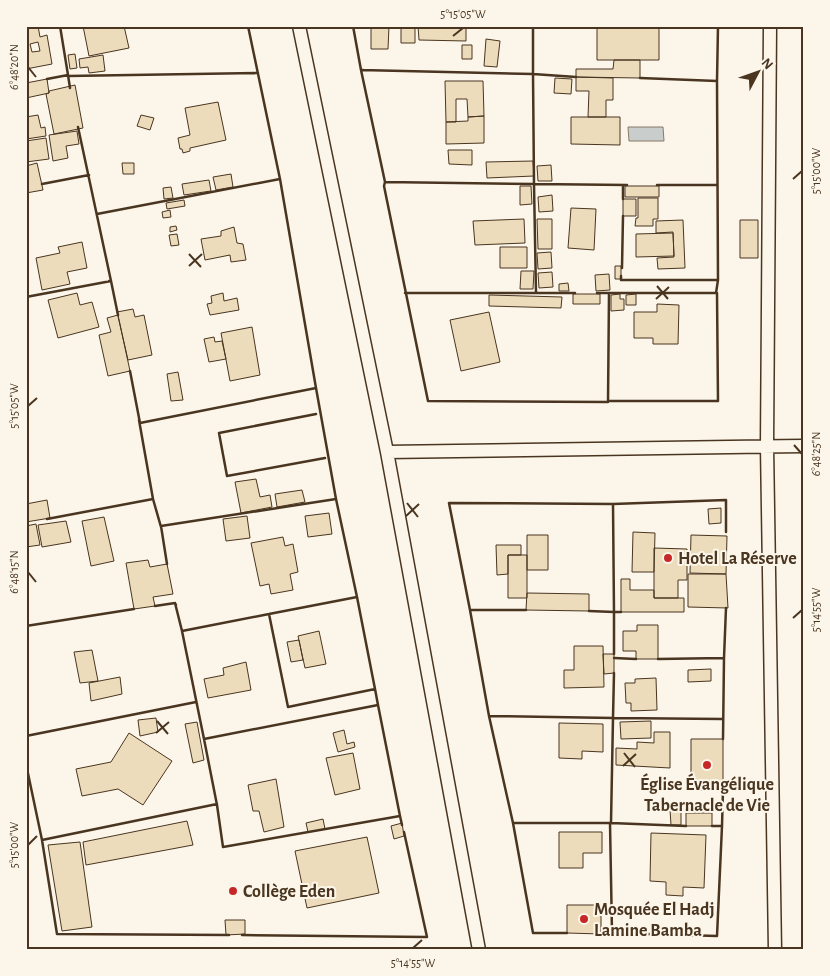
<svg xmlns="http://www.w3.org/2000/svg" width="830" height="976" viewBox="0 0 830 976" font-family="'Alegreya Sans',sans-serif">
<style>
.water{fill:#c9cecd;stroke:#887966}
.building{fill:#ecdcbc;stroke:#4a3520;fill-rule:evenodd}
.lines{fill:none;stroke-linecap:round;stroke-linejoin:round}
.street-casing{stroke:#4a3520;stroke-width:15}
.street{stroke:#fbf6e9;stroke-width:12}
.wall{stroke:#4a3520;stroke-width:2.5}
.ticks{fill:none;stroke:#4a3520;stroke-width:2}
.poi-dot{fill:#c62828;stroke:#fbf6e9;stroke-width:2}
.labels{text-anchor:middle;stroke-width:4;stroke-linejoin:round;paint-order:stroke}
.poi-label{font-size:18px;font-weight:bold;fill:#4a3520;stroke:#fbf6e9;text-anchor:start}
.neatline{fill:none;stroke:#4a3520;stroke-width:2}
.ticks-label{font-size:12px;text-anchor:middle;fill:#4a3520}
</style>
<rect width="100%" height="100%" fill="#fbf6e9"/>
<path class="water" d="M628,127H663L664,141H629Z"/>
<path class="building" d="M26,26H38L40,37L47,35L52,64L26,69ZM38,42L40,51L32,52L30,44Z
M83,26H124L129,48L89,56Z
M371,26H389L388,49H371Z
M401,26H415V43H401Z
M418,26H466V41L419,40Z
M597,26H659V60H597Z
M486,39L500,41L497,67L484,66Z
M462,45H472V59H462Z
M75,54L77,68L70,69L68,55Z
M103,55L105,71L89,73L88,67L80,68L79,59Z
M614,60H640V78L576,77V69H613Z
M576,77L613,78V100H606V117H588L589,91H576Z
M555,78L572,79L571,94L554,93Z
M47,79L49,93L26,98V83Z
M445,81H483L484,116L468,117L467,99H456V122H446Z
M75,85L83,128L54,134L46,94L49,93V91Z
M218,102L226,140L190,148V151L183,153L182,149H180L178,138L190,135L185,108Z
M38,115L41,128L45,127L46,136L26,139V117Z
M141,115L154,118L150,130L137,126Z
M484,116V143L446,144V122L468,121V117Z
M571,117H620V145L571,144Z
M77,131L79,144L66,146L68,158L53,161L49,135Z
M46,138L49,159L26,162V141Z
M448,150H472V165L449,164Z
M533,161L534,176L487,178L486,162Z
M37,163L43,190L26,193V166Z
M122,163H134V174H123Z
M551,165L552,181H538L537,166Z
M231,174L233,187L216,190L213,177Z
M209,180L211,191L184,195L182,184Z
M520,186H531L532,204L520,205Z
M625,186H659V197H625Z
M171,187L173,198L164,199L163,188Z
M552,195L553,211L539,212L538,197Z
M638,198H658V219H653V226H635L636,218H638Z
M623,199H636V216H623Z
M184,200L185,206L167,209L166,203Z
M571,208L596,209L594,250L568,248Z
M170,210L171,217L163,218L162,212Z
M524,219L525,243L475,245L473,221Z
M537,219H552V249H538Z
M683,220L685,268L658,269L657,258L674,257L673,232L656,233V221Z
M740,220H758V258H740Z
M176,226L177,230L170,232V227Z
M234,227L237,243L243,244L246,260L231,262L230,255L205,260L201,239L221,236V231Z
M673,233L674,256L636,257V234Z
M177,234L179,245L171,246L169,235Z
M82,242L87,268L67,272L70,284L42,290L36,258L60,253L58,247Z
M500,247H527V268H500Z
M551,252L552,268L538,269L537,253Z
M615,266H621V279H615Z
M521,271H534L533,289H520Z
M552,272L553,287L539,288L538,273Z
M609,274L610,290L596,291L595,275Z
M568,283L569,291H559V284Z
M77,293L80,305L92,302L99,327L58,338L48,300Z
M223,293L224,301L237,298L239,310L210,315L207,304L212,303L211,296Z
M573,294H600V304H573Z
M620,294V299H624V310L611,311V295Z
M636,294V305H626V295Z
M489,295L562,297L561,308L489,306Z
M657,304L679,305L678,344H653V338H634V312H657Z
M133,309L135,317L144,315L152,355L128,360L117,312Z
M489,312L500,362L461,371L450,320Z
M118,315L130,371L108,376L99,335L111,332L107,318Z
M252,327L260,375L230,381L221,333Z
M214,337L215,342L222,341L226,359L209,362L204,339Z
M178,372L183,400L171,401L167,374Z
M256,479L260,497L270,495L272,507L241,513L235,482Z
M302,490L305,502L277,507L275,494Z
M47,500L50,518L26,522V504Z
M721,508V523L709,524L708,509Z
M329,513L332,534L308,537L305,516Z
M247,516L250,538L226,541L223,519Z
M104,517L114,561L91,566L82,521Z
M66,521L71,542L42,547L38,525Z
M36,524L40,545L26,547V526Z
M633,532L655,533L654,572H632Z
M527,535H548V570H527Z
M691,535L727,536L726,574L690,573Z
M283,537L285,546L293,544L298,572L290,574L293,590L271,594L269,584L260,586L251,543Z
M496,545H521V555H508V574L497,575Z
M654,548L687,549V580H678V598H654Z
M508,555H527V598H508Z
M148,560L150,567L167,564L173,594L153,597L155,606L134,609L126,563Z
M688,574H726L728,608L688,607Z
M621,579H630V590H654V598H684V612H621Z
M527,593L589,594V611L526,610Z
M637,625H658V659H636V651H623V631H637Z
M319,631L326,664L305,668L298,636Z
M299,640L303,660L291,662L287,642Z
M574,646H603L604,687L564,688V670H574Z
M92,650L98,681L80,683L74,652Z
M603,654H614V673L604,674Z
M246,662L251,690L208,698L204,679L224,675L223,668Z
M711,669V681L688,682V670Z
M120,677L122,694L91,701L89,683Z
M656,678L657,710L631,711V703H626L625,683H635V679Z
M156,718L158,732L140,736L138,720Z
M651,721V738L621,739L620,722Z
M197,722L204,760L193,763L185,724Z
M559,723L603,724V752L582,751V759L559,758Z
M344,730L347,744L354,742L355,747L338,752L333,733Z
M654,732H670V768L616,765V748L637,749V742L654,743Z
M129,733L172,761L143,805L118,789L82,796L76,769L111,762Z
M691,739H723V790H691Z
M353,753L360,789L335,795L326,758Z
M276,779L284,827L264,832L259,811H253L248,785Z
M654,803H681V825H671L670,810L654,811Z
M686,813H712V826H686Z
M323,819L325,829L308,832L306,823Z
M187,821L193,845L86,865L83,842Z
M402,823L404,836L394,839L391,826Z
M559,832H602V853H583V868H559Z
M651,833L706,835L704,888L683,887V896L666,895V882L650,881Z
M367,837L379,893L307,908L295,851Z
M80,842L92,927L62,931L48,845Z
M567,905H601V934L567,933Z
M225,920H245V934L226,935Z"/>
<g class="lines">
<defs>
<path id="street" d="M299,26L387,452L479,950
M770,26L767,446L775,950
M387,452L804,446"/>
</defs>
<use href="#street" class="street-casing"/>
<use href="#street" class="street"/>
<path class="wall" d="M353,26L361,70H363
M361,70L533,74L534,184L385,182Z
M531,74H533V26
M533,74L576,77
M68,75L70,88
M68,76L258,73
M640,78L717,81L718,26
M47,79L68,75L60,26
M534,183V184L627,185
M42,184L89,175
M657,185H717
M623,199V185
M97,214L280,179
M622,268L623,216
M621,276V280H718
M109,281H111L118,315
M405,293H575
M405,293H536L534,184L385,182L384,186L428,401L608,402L609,293H597
M607,293H717L718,401H608
M716,293L718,280L717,81
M26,297L111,281L78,127
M130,371L140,423L316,388L280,179L248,26
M316,388L336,499
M316,414L219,433L227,476L325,458
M153,499L161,527
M47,519L153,499L139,420
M167,564L161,526L336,499L357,597L269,614
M357,597L375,689L288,707L269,614Z
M175,603L182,631H183
M155,606L175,603L176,605
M470,610L449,503L613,504
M589,611L614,612V654
M621,612H614L613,504L726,500V532
M269,614L288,707L375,689L378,705L204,739L182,631Z
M26,626L134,609
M614,658L636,659
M724,658L726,608
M658,659L724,658L723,739
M614,673L613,718L723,719
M378,705L400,816L223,847L217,805L204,739Z
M489,716L470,610H526
M26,736L196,702L197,704
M26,764L42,840L57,934L229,935
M400,816L402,825
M513,823H611L613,718L489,716L513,823L533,933H567
M611,823L686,826
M712,826H722L723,790
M42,840L217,804
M612,933L717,936L722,826
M601,934L612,933L610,823
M242,935L427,937L404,832"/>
</g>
<path class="ticks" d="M453,36L463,28M28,67L36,77M793,179L802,171M189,254L201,267M189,266L202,254M657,286L668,299M656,299L669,287M28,406L37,398M794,445L802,454M407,503L418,517M406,516L419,504M28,572L36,582M793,618L802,610M157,721L168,734M156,733L169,722M624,753L635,767M623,766L636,754M28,845L37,836M413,948L422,940"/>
<g class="poi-dot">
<circle cx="668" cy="558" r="5"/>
<circle cx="707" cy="765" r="5"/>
<circle cx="233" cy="891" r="5"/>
<circle cx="584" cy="919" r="5"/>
</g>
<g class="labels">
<g class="poi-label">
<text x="678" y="564">Hotel La Réserve</text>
<text x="707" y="790" text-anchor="middle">Église Évangélique<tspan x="707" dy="21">Tabernacle de Vie</tspan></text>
<text x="243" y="897">Collège Eden</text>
<text x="594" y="915">Mosquée El Hadj<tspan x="594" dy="21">Lamine Bamba</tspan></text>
</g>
</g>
<rect width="830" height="976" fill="none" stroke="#fbf6e9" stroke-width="55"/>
<g transform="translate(758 72) rotate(49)" stroke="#fbf6e9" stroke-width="4" paint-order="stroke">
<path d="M0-4L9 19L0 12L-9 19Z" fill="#4a3520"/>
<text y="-8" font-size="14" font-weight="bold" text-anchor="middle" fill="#4a3520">N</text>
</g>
<rect x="28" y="28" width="774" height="920" class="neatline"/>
<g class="ticks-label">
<text x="463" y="18">5°15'05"W</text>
<text transform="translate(14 67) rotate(-90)" y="4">6°48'20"N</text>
<text transform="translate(816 171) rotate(-90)" y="4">5°15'00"W</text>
<text transform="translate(14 406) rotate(-90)" y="4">5°15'05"W</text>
<text transform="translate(816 454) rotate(-90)" y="4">6°48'25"N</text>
<text transform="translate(14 572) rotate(-90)" y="4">6°48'15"N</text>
<text transform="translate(816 610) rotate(-90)" y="4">5°14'55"W</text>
<text transform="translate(14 845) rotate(-90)" y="4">5°15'00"W</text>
<text x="413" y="967">5°14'55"W</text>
</g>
</svg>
